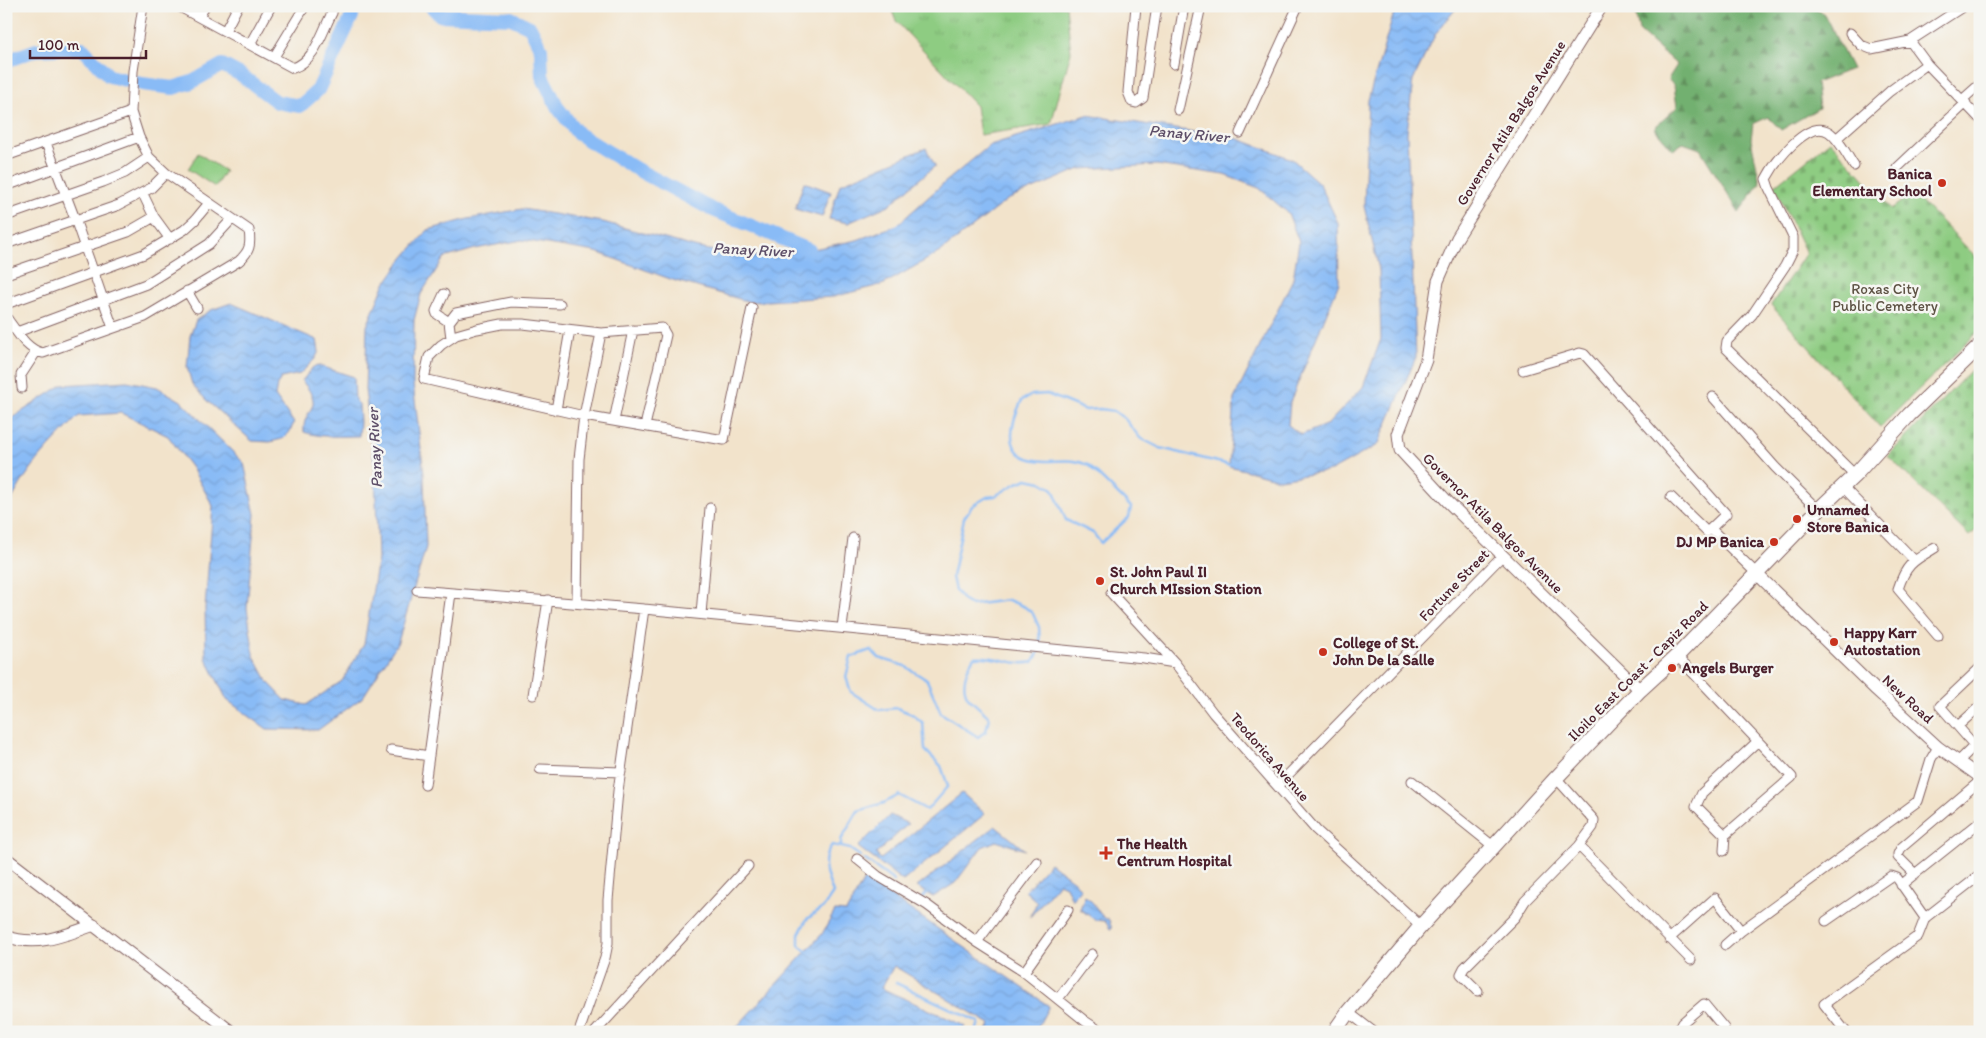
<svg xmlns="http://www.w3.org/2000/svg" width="1986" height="1038" viewBox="0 0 1986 1038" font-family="Itim,sans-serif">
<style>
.grass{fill:url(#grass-tufts);stroke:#6c7656}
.forest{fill:url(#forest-firs);stroke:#5e684e}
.cemetery{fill:url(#cemetery-stones);stroke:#6c7656}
.pitch{fill:#8ecc82;stroke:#6c7656}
.water{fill:url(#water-waves);stroke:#6a6d90}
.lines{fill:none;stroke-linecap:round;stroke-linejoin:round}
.stream{stroke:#89bbf6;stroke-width:2.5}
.river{stroke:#89bbf6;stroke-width:14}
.street-casing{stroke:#856463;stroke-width:11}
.secondary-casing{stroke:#856463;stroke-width:13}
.primary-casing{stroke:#856463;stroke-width:16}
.street{stroke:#fff;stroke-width:9}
.secondary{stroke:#fff;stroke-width:11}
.primary{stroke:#fff;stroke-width:14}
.poi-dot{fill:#c8321e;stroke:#f6f6f2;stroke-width:2}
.labels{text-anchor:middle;stroke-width:5;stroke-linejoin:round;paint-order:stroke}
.street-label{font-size:15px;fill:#4a1f2b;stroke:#f6f6f2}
.poi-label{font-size:15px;font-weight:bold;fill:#4a1f2b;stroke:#f6f6f2;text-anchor:start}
.park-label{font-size:15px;fill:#5e5345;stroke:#f6f6f2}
.water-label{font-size:16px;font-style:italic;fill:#5d4e68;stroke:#f6f6f2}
</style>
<defs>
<pattern id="grass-tufts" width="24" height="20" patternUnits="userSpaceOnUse" patternTransform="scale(1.25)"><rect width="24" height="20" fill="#8ecc82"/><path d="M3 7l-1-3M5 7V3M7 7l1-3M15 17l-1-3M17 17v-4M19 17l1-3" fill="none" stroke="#7caf70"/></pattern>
<pattern id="forest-firs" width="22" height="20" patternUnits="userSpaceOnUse" patternTransform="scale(1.25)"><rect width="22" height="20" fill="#72b070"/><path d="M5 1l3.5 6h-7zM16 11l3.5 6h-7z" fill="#608f5c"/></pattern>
<pattern id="cemetery-stones" width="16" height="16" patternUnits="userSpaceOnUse" patternTransform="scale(1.25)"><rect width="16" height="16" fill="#8ecc82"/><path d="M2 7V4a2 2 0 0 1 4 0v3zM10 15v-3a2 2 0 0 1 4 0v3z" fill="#7caf70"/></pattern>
<pattern id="water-waves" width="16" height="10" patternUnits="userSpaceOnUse" patternTransform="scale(1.25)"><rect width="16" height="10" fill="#89bbf6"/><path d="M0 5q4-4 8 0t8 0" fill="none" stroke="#78a0d3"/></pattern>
</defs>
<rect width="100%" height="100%" fill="#f6f6f2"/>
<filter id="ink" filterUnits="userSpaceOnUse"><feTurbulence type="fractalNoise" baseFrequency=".02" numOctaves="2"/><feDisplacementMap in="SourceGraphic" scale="10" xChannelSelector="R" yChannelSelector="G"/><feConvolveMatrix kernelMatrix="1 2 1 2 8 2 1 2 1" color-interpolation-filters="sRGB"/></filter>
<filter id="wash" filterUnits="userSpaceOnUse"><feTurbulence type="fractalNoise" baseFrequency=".0096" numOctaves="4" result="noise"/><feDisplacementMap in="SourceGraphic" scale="20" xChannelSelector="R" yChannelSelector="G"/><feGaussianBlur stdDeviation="1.12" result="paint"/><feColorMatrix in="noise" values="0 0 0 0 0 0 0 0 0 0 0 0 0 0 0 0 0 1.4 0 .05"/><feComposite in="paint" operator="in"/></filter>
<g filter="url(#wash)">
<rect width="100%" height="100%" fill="#f2e3cb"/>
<path class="grass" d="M890,6H1066L1071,52L1051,124L980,135L976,106L896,21Z"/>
<path class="forest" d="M1634,6H1813L1824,14L1852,69L1816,83L1819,108L1781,130L1768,117L1753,124L1751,139L1760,183L1739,212L1700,149L1683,143L1673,150L1654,128L1677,107L1674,86L1668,79L1677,65L1639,31Z"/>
<path class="cemetery" d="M1830,141L1891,209L1913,193L1980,261V330L1880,427L1771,305L1806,253L1774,186Z
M1980,361V527L1969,536L1888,456Z"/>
<path class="pitch" d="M198,153L225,171L215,187L188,169Z"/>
<path class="water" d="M1396,6H1458L1436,33L1413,80L1407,133L1416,357L1378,445L1331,471L1279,479L1229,466L1234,399L1293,279L1299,242L1288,213L1259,188L1224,175L1157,165L1080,169L1007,200L940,252L884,284L833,297L750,302L673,280L596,252L522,240L475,249L444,258L421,294L414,320L413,383L424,474L426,547L398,642L363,697L318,730L267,729L227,700L206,658L205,608L213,506L192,468L168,436L121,413L79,416C48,447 24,471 6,512V422L62,385L127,381L157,387L181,401L244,463L255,514L247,608L254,656L268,682L285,700L306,705L342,681L364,644L378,559L375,470L365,390L367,326L384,285L404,257L428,230L468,219L522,209L603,222L698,248L750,257L809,250L857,240L897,225L943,184L990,145L1087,115L1239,139L1292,159L1320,184L1338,223L1339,283L1290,402L1288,425L1301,435L1328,424L1363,387L1381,339L1379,270L1364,206L1368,100Z
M926,148L935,166L889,205L848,223L829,219L840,184Z
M804,182L831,192L822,217L795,209Z
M231,303L317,340L319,351L315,359L300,374L281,378L277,385L275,396L294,423L289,433L282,439L270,442L252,441L206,400L192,384L187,367L190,336L196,320L211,310Z
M320,366L354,377L355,400L359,404L360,422L359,436C340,436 321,438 304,432C302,407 327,410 302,381L313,367Z
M962,793L985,814L903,881L858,847L890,815L908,824L876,854L881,859Z
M995,826L1025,850L996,841L982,847L955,883L933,897L917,887Z
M1050,863L1074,881L1081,889L1072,900L1066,886L1059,883L1030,917L1037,902L1025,891Z
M865,878L1049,1006L1035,1032H987L990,1024L894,966L881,988L965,1026L962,1032H732L822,934L835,911L846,912Z
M1085,896C1097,903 1097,916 1109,920L1112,929H1110L1105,921L1095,920L1080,909Z"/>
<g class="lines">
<path class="stream" d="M1040,644L1039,627L1033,614L1025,607L1008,600L971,605L964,601L955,590L952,577L964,518L972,506L987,497L995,496L1017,483L1027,479L1041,482L1053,489L1066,520L1093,533L1101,543L1129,517L1131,507L1088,465C1074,458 1061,461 1046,461C1003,460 1008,429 1022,400L1032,395L1047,394L1086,410L1100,409L1114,411L1125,419L1140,438L1160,448L1230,465
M841,847V840L858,811L884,803L899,795L927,810L948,786L941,766L925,750L923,723L912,714L897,708L879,710L851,692L846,677L851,657L871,650L879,658L905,666L927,680L941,713L978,737L986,731L989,717C983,711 972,702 968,697C960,685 967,668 974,657C994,654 1013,667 1033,662L1040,650
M864,859L894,881
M921,899L927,893
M806,951L799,945V934L807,919L824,907L833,893C827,876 819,861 832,845L850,849L860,856
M896,983L979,1022L976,1032"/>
<path class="river" d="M431,6L440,15L511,18L530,27L541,49L542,76L558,108L578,134L638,170L711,209L809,250
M6,61L36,50L82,48L109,76L142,84L173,88L192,82L222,65L241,75L277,102L300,106L318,90L352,16L353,6"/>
</g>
</g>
<g filter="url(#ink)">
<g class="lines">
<defs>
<path id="street" d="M178,6L293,68C315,61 322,32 332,13L333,6
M1136,6L1128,92L1132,102L1136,103L1143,98L1157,6
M199,17L205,6
M225,31L238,6
M1850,33L1861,45L1871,49L1910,41L1964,6
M1910,41L1927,64L1980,119
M250,44L271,6
M274,57L305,6
M1174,64L1184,6
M1962,100L1980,84
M1178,110L1201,6
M1240,133L1298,6
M1836,139L1890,91L1927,64
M46,143L75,219L113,328
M6,156L131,112
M1854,166C1847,155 1839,139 1829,132C1808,118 1775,162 1766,179L1769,188L1793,237V250L1785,266L1752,315L1727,341L1726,348L1855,475
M1897,168L1966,103
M6,186L139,137
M143,194L154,217L170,239
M6,216L103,182L125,173L149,157
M6,244L119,205L151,188L166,173
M6,274L128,232L154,217
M187,291L197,308
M444,294L436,311L437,314L449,322
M6,304L144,254L184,230L195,220L209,203
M6,317C16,330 26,350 43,353L145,317L239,261C250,251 251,245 249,230L166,173L149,157L139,137L131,112L133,71L143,6
M17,332L146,284L209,244L232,219
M451,338L449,322L456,313L511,302L560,304
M1523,370L1580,353L1584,354L1726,514L1707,532L1671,497
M22,388L21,375L36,352
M1713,397L1775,467L1818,510
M556,410L570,330
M614,421L633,330
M645,426L666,335L662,328L601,333L523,324H502L477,329L456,335L441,345L429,357L424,379L584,416L724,440L752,308
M1843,487L1914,560
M1711,529L1757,574
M1935,548C1913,561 1906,564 1898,589L1938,636
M417,590L644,609L1144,658L1175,663
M1111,593L1175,663L1213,713L1316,830L1421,926
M577,603L579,459L584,416L601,333
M701,614L710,508
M842,628L853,538
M1677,656L1792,777L1725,835
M533,695L548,600
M1959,725L1980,706
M1974,745L1940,706L1980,668
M391,750L429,756
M1959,761L1980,740
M540,769L621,772
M1412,781L1493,846
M425,785L451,593
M1278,785L1503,555
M1579,846L1691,960
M1724,851L1725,835L1696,806L1702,793L1758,741
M857,859L878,876L927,905L977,942L1024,972L1085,1021L1102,1032
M1915,874L1898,857V854L1901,848L1980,781
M1901,885L1980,822
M1826,921L1891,876L1897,878L1925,918
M1669,939L1715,898L1741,931L1918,801L1931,759L1938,747
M977,942L1037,862
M1725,945L1741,931
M1024,972L1068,910
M1478,991L1461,974L1464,968L1515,917L1525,901L1579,846L1593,827L1594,820L1556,778
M1058,999L1092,954
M1348,1012L1374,1032
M579,1032L605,958L608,943V900L618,791L644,609
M595,1032L748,866
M1677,1032L1682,1023L1704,1004L1724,1028L1720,1032
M1846,1032L1824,1004L1918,936L1925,918L1980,875"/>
<path id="secondary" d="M1602,6L1457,238L1438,281L1426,360L1398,434L1400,450L1447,501L1640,690
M1757,574L1876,690L1938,747L1980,777
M6,858L232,1032
M6,936C35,948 66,935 94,925"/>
<path id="primary" d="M1334,1032L1348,1012L1421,926L1556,778L1640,690L1677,656L1818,510L1855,475L1909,415L1980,346"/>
</defs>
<use href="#street" class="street-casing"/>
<use href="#secondary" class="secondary-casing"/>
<use href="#primary" class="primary-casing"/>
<use href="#street" class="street"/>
<use href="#secondary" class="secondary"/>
<use href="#primary" class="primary"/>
</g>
</g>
<g class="poi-dot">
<circle cx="1942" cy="183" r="5"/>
<circle cx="1797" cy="519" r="5"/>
<circle cx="1774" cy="542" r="5"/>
<circle cx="1100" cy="581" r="5"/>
<circle cx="1834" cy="642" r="5"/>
<circle cx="1323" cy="652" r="5"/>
<circle cx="1672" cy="668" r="5"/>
<path d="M1103.5 845.5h5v5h5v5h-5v5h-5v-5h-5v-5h5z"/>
</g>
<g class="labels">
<g class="street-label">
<text transform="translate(1511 123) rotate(-58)" y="5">Governor Atila Balgos Avenue</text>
<text transform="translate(1493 523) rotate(45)" y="5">Governor Atila Balgos Avenue</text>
<text transform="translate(1454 585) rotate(-46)" y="5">Fortune Street</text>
<text transform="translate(1638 671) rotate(-45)" y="5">Iloilo East Coast - Capiz Road</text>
<text transform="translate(1908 699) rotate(43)" y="5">New Road</text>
<text transform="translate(1270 757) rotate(49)" y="5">Teodorica Avenue</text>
</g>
<g class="poi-label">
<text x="1932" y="179" text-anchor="end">Banica<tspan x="1932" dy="17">Elementary School</tspan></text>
<text x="1807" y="515">Unnamed<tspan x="1807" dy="17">Store Banica</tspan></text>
<text x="1764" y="547" text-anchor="end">DJ MP Banica</text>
<text x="1110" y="577">St. John Paul II<tspan x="1110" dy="17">Church MIssion Station</tspan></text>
<text x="1844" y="638">Happy Karr<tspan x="1844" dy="17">Autostation</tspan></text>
<text x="1333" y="648">College of St.<tspan x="1333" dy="17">John De la Salle</tspan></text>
<text x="1682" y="673">Angels Burger</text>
<text x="1117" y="849">The Health<tspan x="1117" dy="17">Centrum Hospital</tspan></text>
</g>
<g class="park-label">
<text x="1885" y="294">Roxas City<tspan x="1885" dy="17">Public Cemetery</tspan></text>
</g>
<g class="water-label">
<text transform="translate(1189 133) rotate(5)" y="6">Panay River</text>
<text transform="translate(753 249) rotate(3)" y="6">Panay River</text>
<text transform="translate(374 448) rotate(-93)" y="6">Panay River</text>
</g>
</g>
<rect width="1986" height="1038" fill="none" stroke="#f6f6f2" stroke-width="25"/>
<path d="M30 50v8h116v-8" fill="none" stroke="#4a1f2b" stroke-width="2.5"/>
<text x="38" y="50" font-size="15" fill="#4a1f2b" stroke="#f6f6f2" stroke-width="4" paint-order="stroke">100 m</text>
</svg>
